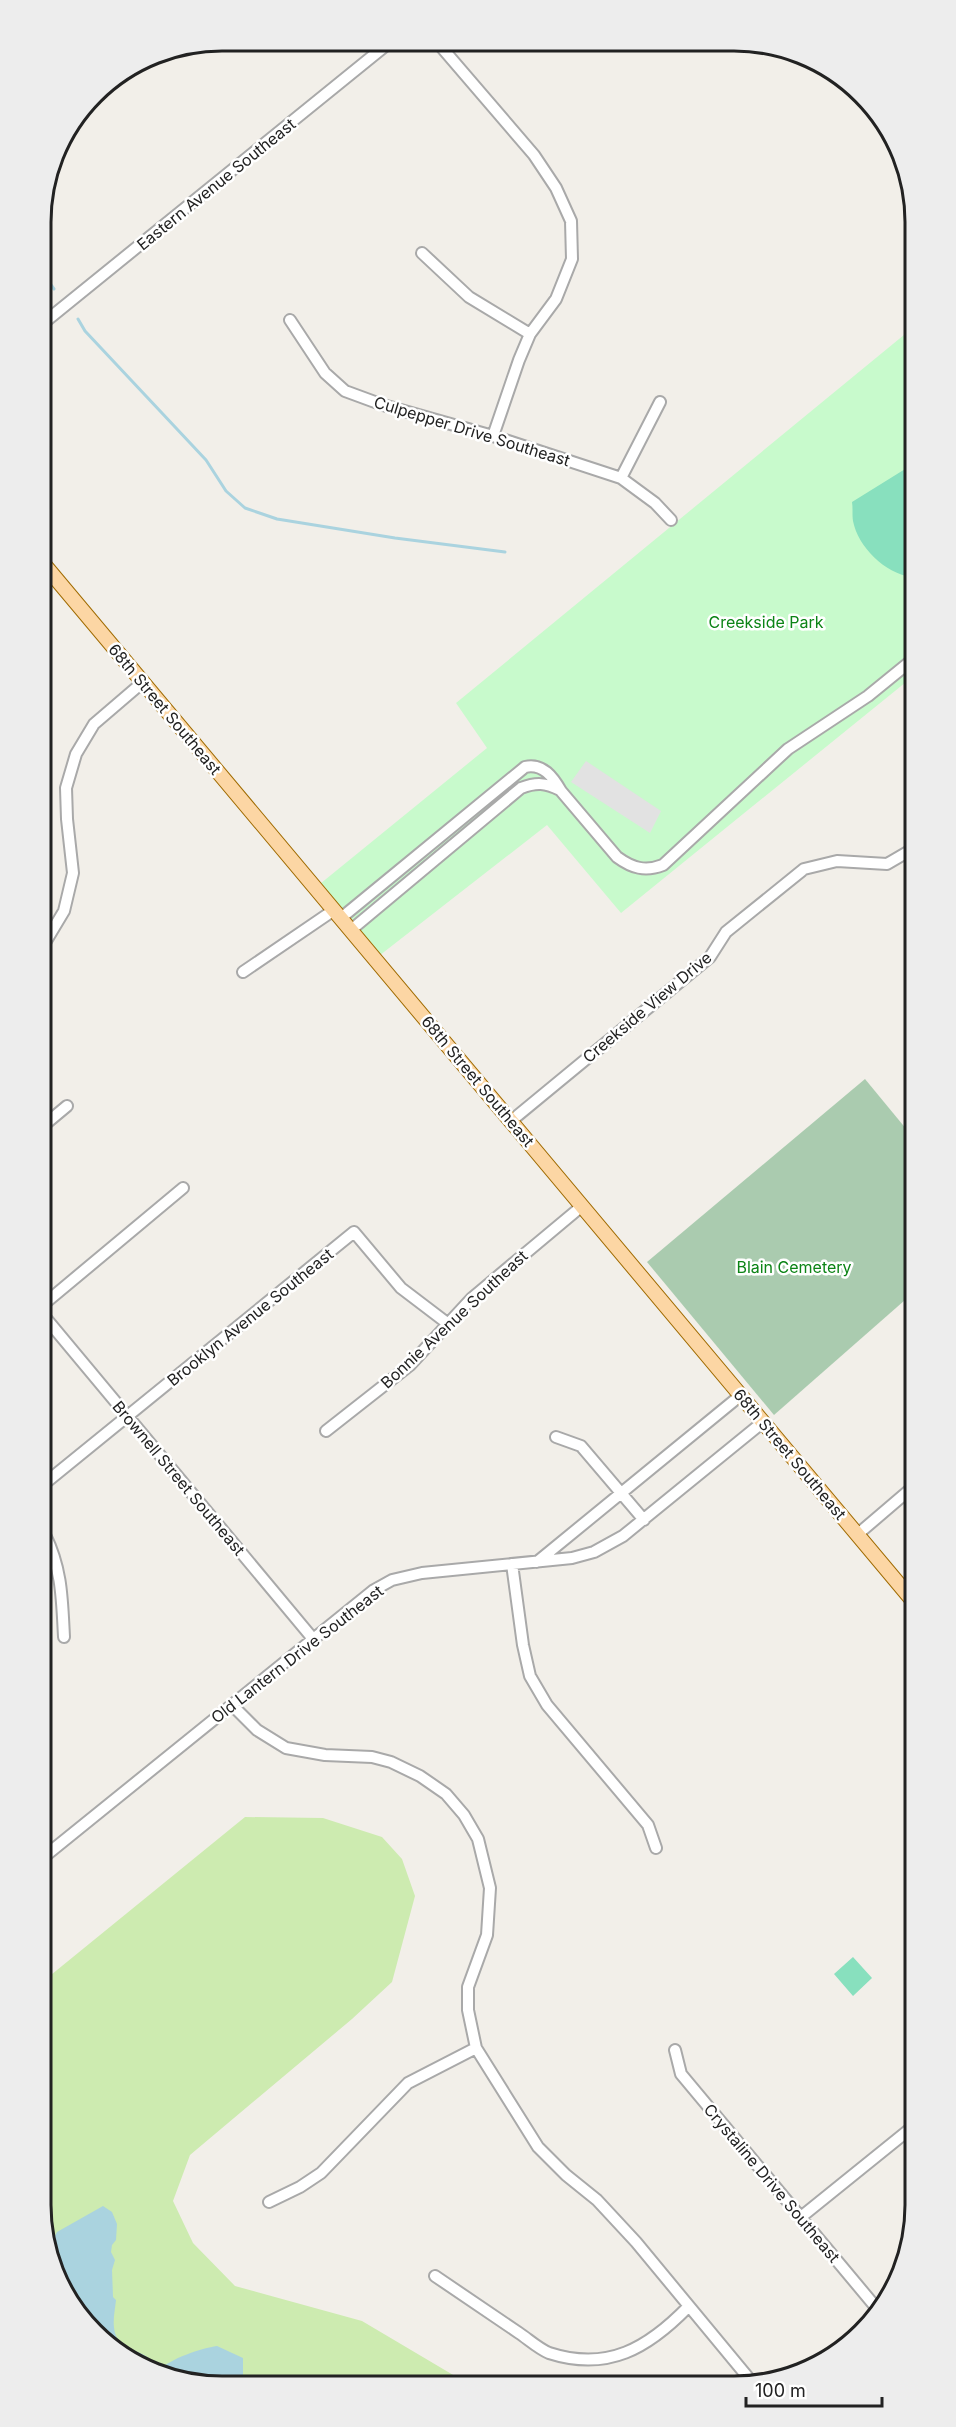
<svg xmlns="http://www.w3.org/2000/svg" width="956" height="2427" viewBox="0 0 956 2427" font-family="Inter,sans-serif">
<style>
.grass{fill:#cdebb0}
.cemetery{fill:#aacbaf}
.park{fill:#c8facc}
.pitch{fill:#88e0be}
.parking{fill:#e2e2e2}
.water{fill:#aad3df}
.lines{fill:none;stroke-linecap:round;stroke-linejoin:round}
.stream{stroke:#aad3df;stroke-width:3}
.minor-casing{stroke:#a9a9a9;stroke-width:14}
.major-casing{stroke:#a06b00;stroke-width:16}
.minor{stroke:#fff;stroke-width:10}
.major{stroke:#fcd6a4;stroke-width:14}
.labels{text-anchor:middle;stroke-width:5;stroke-linejoin:round;paint-order:stroke}
.street-label{font-size:16px;fill:#222;stroke:#fff}
.park-label{font-size:16px;fill:#0c8416;stroke:#fff}
.rim{fill:none;stroke:#222;stroke-width:3}
</style>
<rect width="100%" height="100%" fill="#f2efe9"/>
<path class="grass" d="M245,1817L323,1818L382,1837L402,1859L415,1896L392,1982L352,2019L190,2155L173,2201L193,2243L235,2286L362,2321L465,2382L187,2383L102,2341L65,2296L47,2252L46,1979Z"/>
<path class="cemetery" d="M865,1079L912,1136L913,1293L774,1415L647,1262Z"/>
<path class="park" d="M910,330L911,678L621,913L547,825L375,959L315,888L487,748L456,703Z"/>
<path class="pitch" d="M910,466L911,577C885,573 858,547 853,521C852,514 853,508 852,502Z
M853,1957L872,1978L853,1996L834,1974Z"/>
<path class="parking" d="M586,761L661,811L650,833L571,782Z"/>
<path class="water" d="M103,2206L112,2212L117,2224L116,2240L112,2245L111,2252L115,2260L112,2270L113,2297L116,2300C115,2311 112,2321 115,2333C121,2354 151,2349 157,2369L102,2341L64,2293L67,2285L51,2243L57,2232Z
M217,2346L243,2358V2383H187L160,2370C169,2359 202,2348 217,2346Z"/>
<g class="lines">
<path class="stream" d="M41,271L54,289
M78,319L85,331L206,460L226,491L245,508L277,519L395,538L505,552"/>
<defs>
<path id="minor" d="M437,42L534,155L556,188L571,221L572,259L556,299L530,334L519,360L493,436
M422,253L469,297L530,334
M290,320L325,373L345,391L383,405L493,436L621,478L655,503L671,520
M41,325L390,42
M621,478L660,402
M42,586L54,576
M341,918L525,767C543,763 553,777 561,791L617,857C632,868 645,872 663,865L788,749L868,696L911,661
M351,930L521,788C537,782 545,783 560,790
M43,946L64,911L73,873L67,819L66,788L76,754L94,724L143,682
M243,972L334,910
M511,1121L710,957L726,932L804,869L837,861L887,864L911,850
M43,1126L67,1106
M44,1304L183,1188
M44,1316L314,1640
M326,1431L410,1365L472,1298L582,1206
M556,1437L581,1446L644,1520
M44,1484L354,1232L401,1288L447,1323
M858,1534L913,1487
M45,1535C62,1569 62,1599 64,1637
M537,1562L741,1395
M512,1564L523,1645L530,1676L547,1705L648,1825L656,1848
M232,1705L257,1730L286,1748L325,1755L372,1757L391,1762L420,1776L446,1794L464,1815L478,1839L490,1888L487,1935L468,1987V2010L476,2048L538,2147L566,2175L597,2200L636,2242L751,2381
M45,1856L374,1590L392,1580L422,1573L572,1558L594,1552L623,1536L763,1422
M675,2050L681,2074L879,2311
M269,2202L300,2187L321,2173L408,2083L476,2048
M801,2217L915,2125
M435,2276C463,2295 491,2314 519,2333C528,2339 539,2349 549,2353C608,2372 648,2348 688,2307"/>
<path id="major" d="M42,562L913,1601"/>
</defs>
<use href="#minor" class="minor-casing"/>
<use href="#major" class="major-casing"/>
<use href="#minor" class="minor"/>
<use href="#major" class="major"/>
</g>
<g class="labels">
<g class="street-label">
<text transform="translate(216 184) rotate(-39)" y="6">Eastern Avenue Southeast</text>
<text transform="translate(472 431) rotate(17)" y="6">Culpepper Drive Southeast</text>
<text transform="translate(165 709) rotate(50)" y="6">68th Street Southeast</text>
<text transform="translate(647 1007) rotate(-40)" y="6">Creekside View Drive</text>
<text transform="translate(478 1081) rotate(50)" y="6">68th Street Southeast</text>
<text transform="translate(250 1317) rotate(-39)" y="6">Brooklyn Avenue Southeast</text>
<text transform="translate(454 1319) rotate(-43)" y="6">Bonnie Avenue Southeast</text>
<text transform="translate(790 1454) rotate(50)" y="6">68th Street Southeast</text>
<text transform="translate(179 1478) rotate(50)" y="6">Brownell Street Southeast</text>
<text transform="translate(297 1654) rotate(-38)" y="6">Old Lantern Drive Southeast</text>
<text transform="translate(772 2183) rotate(50)" y="6">Crystaline Drive Southeast</text>
</g>
<g class="park-label">
<text x="766" y="628">Creekside Park</text>
<text x="794" y="1273">Blain Cemetery</text>
</g>
</g>
<path d="M0 0H956V2427H0ZM222 51H734A171 171 0 0 1 905 222V2205A171 171 0 0 1 734 2376H222A171 171 0 0 1 51 2205V222A171 171 0 0 1 222 51Z" fill="#ededed" fill-rule="evenodd"/>
<path class="rim" d="M222 51H734A171 171 0 0 1 905 222V2205A171 171 0 0 1 734 2376H222A171 171 0 0 1 51 2205V222A171 171 0 0 1 222 51Z"/>
<path d="M746 2397v9h136v-9" fill="none" stroke="#222222" stroke-width="3"/>
<text x="755" y="2397" font-size="18" fill="#222222" stroke="#ffffff" stroke-width="4.5" paint-order="stroke">100 m</text>
</svg>
